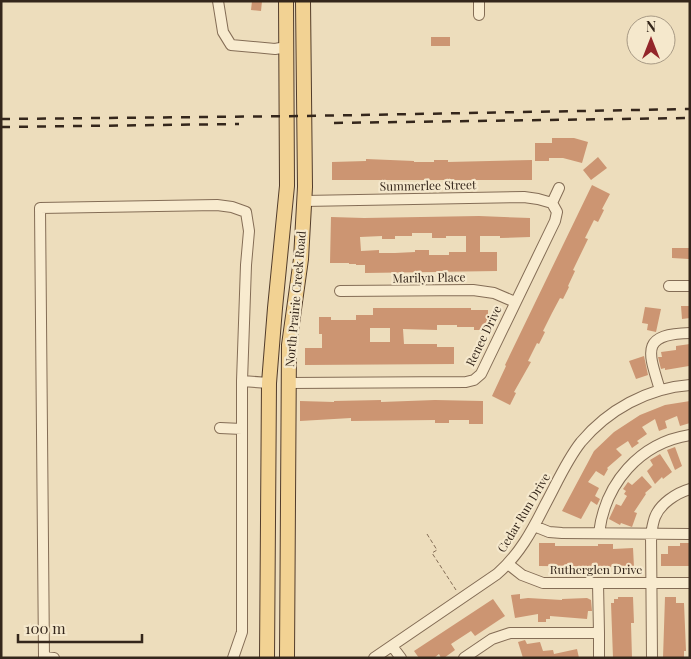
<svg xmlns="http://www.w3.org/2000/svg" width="691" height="659" viewBox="0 0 691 659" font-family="'Playfair Display',serif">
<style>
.building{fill:#cc9572;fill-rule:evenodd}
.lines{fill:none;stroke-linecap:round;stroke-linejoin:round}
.minor-casing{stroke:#846d56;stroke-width:12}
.major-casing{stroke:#523c2b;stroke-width:16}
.path{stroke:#846d56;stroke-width:1;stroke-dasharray:4 2.5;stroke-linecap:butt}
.minor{stroke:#f8ebcf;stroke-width:10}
.major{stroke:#f2d293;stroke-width:14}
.rail{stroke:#34261b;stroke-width:2.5;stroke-dasharray:9 9;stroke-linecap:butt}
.labels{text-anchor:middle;stroke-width:4.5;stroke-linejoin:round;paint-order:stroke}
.street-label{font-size:12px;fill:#34261b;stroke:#f5e8cc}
</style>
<rect width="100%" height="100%" fill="#edddbc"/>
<path class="building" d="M252,1H262L261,11L251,10Z
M431,37H450V46H431Z
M552,138H574L588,142L582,163L563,158H549V161H535V143H552Z
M598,157L607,168L591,180L583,170Z
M366,159L414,161V162H434V160H448V162L532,160V180H332V162L366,161Z
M592,185L610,194L602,209L604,210L598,222L594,220L585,238L588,239L573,270L575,271L568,286L569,287L563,299L560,298L552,313L543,331L545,332L539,344L537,343L528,361L531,362L514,392L516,393L510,405L492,396L506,366L505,365Z
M479,216L530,218V237L500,238V236H480V252H497V271L365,273V265H356V264H349V263H330L331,217L364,218ZM412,233H432V238H446V236H466V252H449V255H429V250H415V252L395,253H379V250L361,251L360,237L382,236V239H395V236H412Z
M672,248H690L689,259L672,258Z
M681,306H690V318L682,319Z
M645,307L661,309L656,332L647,330L648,324L642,323Z
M373,308H471V310H488V330H474V327H457V325H437V330L403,329L404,344H437V347H454V364L305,365V348H322V334H319V317H331V320H356V315H373ZM370,328H390V342H370Z
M690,344L689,366L665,370V368L661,369L658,357H662L661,352L676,350V346Z
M644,356L648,375L636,379L629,361Z
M381,400V402L435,400L483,401V424H469V420H449V423H435V420L351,421V418L300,421V401L334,402V401Z
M690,401V423L680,426L677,416L665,421L667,428L659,431L655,419L642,427L647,434L637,441L639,443L632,448L628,441L616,449L622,455L607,468L608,469L604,476L596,471L588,482L599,488L595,496L600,499L597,505L591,501L581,519L562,511L594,451L614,432L640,415L665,405Z
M675,447L682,466L675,470L667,450Z
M660,454L672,472L663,479L662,477L655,484L647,471L653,465L650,460Z
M642,476L652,487L645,493L646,494L634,512L637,513L632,527L621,523L620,525L609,519L616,504L621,506L627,496L624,494L626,491L623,489L628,482L632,485Z
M539,543H555V546H598V544H613V549L633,548L634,567L539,566Z
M680,543H690V566H661V554H668V546H680Z
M520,594V599L528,598L562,600V599L587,598L591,600L592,611H588L587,619L550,616V619H546V622H538V614L515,618L511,595Z
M618,597H633L634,623H631L632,658H613L611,603H614V599H618Z
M665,597H676V603H684L686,651H684V658H663Z
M493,599L505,616L475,636L471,631L451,644L455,650L444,658H441L439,654L434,658H419L414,651Z
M525,640L527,644L540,642L543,651L553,650L554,654L577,649L579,658H523L518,642Z"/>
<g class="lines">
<defs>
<path id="minor" d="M218,1L223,32L231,45L275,49L286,47
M479,15V1
M304,201L524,197L538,199L552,203
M669,286H690
M340,291L473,290L494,293L515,302
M242,381L269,383
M289,383L466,382L474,380L481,374L555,221L557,212L552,203L559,188
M660,390C649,353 639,334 690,333
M220,428L242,429
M534,526L549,532L562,533L690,534
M599,533C605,484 639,443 690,435
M508,564L522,575L543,583H690
M392,646L401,658
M54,658L44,657L40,208L217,205L232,207L246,212L249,231L246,265L242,381V632L233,658
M374,658L497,574C519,555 532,531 545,505C556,485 566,461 581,442C608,410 647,388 690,385
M464,658L492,639L510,633H599L598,583
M599,658V633
M652,658L651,534C652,529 653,522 655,517C660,504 676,493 690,489"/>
<path id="major" d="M267,658L269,383L275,308L287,186L286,1
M287,658L289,345L301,259L305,187L303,1"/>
</defs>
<use href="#minor" class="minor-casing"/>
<use href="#major" class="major-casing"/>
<path class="path" d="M427,534L437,550L432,553L456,590"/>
<use href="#minor" class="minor"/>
<use href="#major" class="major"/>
<path class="rail" d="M1,119L304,116L690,109
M334,123L690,118
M1,127L239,124"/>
</g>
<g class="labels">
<g class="street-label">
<text transform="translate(428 186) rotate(-1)" y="4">Summerlee Street</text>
<text transform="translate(429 278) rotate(-1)" y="4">Marilyn Place</text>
<text transform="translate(296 299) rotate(-85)" y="4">North Prairie Creek Road</text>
<text transform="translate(484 336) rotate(-64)" y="4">Renee Drive</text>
<text transform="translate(524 513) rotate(-59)" y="4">Cedar Run Drive</text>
<text x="596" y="574">Rutherglen Drive</text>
</g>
</g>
<rect width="691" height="659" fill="none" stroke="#34261b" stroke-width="5"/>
<g transform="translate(651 40)"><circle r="24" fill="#f5e8cc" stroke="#a89a85"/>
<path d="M0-4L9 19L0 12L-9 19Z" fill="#93262a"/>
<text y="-8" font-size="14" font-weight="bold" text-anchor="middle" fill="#34261b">N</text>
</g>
<path d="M18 634v8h124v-8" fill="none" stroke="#34261b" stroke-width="2.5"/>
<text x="25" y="634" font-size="15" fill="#34261b" stroke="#f5e8cc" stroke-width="4" paint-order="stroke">100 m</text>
</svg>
